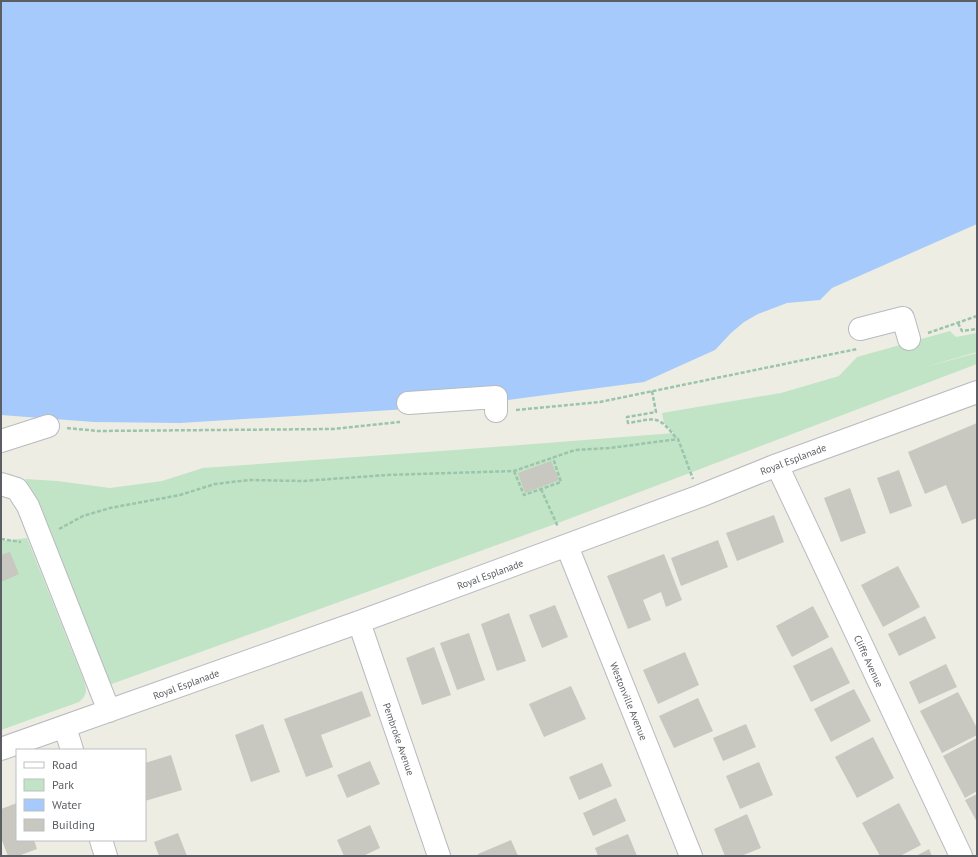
<svg xmlns="http://www.w3.org/2000/svg" width="978" height="857" viewBox="0 0 978 857" font-family="'PT Sans',sans-serif">
<style>
.green{fill:#c1e4c6}
.water{fill:#a6cafb}
.building{fill:#c8c7c0}
.lines{fill:none;stroke-linecap:round;stroke-linejoin:round}
.minor-casing{stroke:#b8babf;stroke-width:24}
.path{stroke:#9bc4ac;stroke-width:2.5;stroke-dasharray:4 2;stroke-linecap:butt}
.minor{stroke:#fff;stroke-width:22}
.labels{text-anchor:middle;stroke-width:3;stroke-linejoin:round;paint-order:stroke}
.street-label{font-size:10px;fill:#5b5e63;stroke:#fff}
</style>
<rect width="100%" height="100%" fill="#edede3"/>
<path class="green" d="M950,331L956,337L977,333V352L921,368L977,353V364L558,523L106,686L25,479L57,481L110,488L162,481L203,468L455,450L674,433L664,423L662,413L781,393L839,376L857,357Z
M27,538L84,681C87,690 87,696 79,702L1,730V541Z"/>
<path class="water" d="M1,1H977V224L832,288L820,300L787,303L758,314L744,322L731,333L715,350L644,382L501,401L408,409L180,423L94,422L1,415Z"/>
<path class="building" d="M977,423V518L962,524L946,485L925,494L908,452Z
M551,461L559,480L525,493L518,473Z
M899,470L912,506L890,514L877,478Z
M850,488L866,533L841,542L824,498Z
M774,515L784,542L737,561L726,533Z
M718,540L728,567L681,586L671,558Z
M10,552L19,574L1,582V555Z
M664,554L682,600L666,607L661,592L643,600L651,620L628,629L607,576Z
M898,566L920,607L883,627L861,585Z
M555,605L568,637L542,648L529,615Z
M813,606L829,637L792,657L776,626Z
M509,613L526,661L497,671L481,624Z
M925,616L936,638L899,656L888,634Z
M469,633L485,680L457,690L440,643Z
M434,647L451,695L422,705L406,658Z
M832,647L850,683L811,702L793,666Z
M685,652L699,685L658,704L643,670Z
M946,664L957,687L919,704L909,682Z
M571,686L586,719L544,737L529,704Z
M854,689L871,721L831,742L814,709Z
M362,691L371,716L321,735L333,767L306,777L284,719Z
M958,692L977,728V735L942,753L920,711Z
M698,698L713,731L674,748L659,716Z
M263,724L280,772L251,782L235,735Z
M746,724L756,747L723,761L713,738Z
M873,737L894,778L857,798L835,757Z
M977,738V791L965,798L943,756Z
M171,755L182,790L145,801V763Z
M370,761L380,784L347,798L337,775Z
M759,762L773,795L740,809L726,776Z
M602,763L612,786L579,800L569,777Z
M977,794V822L965,800Z
M616,798L626,821L593,836L583,813Z
M17,803V840H34L37,849L18,856H8L1,838V809Z
M899,803L921,845L900,856H880L862,823Z
M747,814L761,848L741,856H725L714,829Z
M370,825L380,848L363,856H344L337,840Z
M178,833L187,856H159L154,842Z
M628,834L637,856H598L595,848Z
M511,840L518,856H478V854Z
M929,849L932,856H916Z"/>
<g class="lines">
<defs>
<path id="minor" d="M860,329L903,318L909,339
M408,403L496,397V411
M1,441L48,426
M777,465L961,856
M1,484L17,489L28,506L109,711
M567,546L691,856
M359,622L439,856
M65,727L72,750
M1,749L359,622L700,496L777,465L977,392
M101,840L106,856"/>
</defs>
<use href="#minor" class="minor-casing"/>
<path class="path" d="M958,323L962,331L977,329
M928,333L977,316
M652,391L656,412L627,417L628,423C657,418 658,415 677,439
M516,410L600,402L857,349
M67,428L98,431L333,429L400,422
M514,471L524,495L561,482L553,458
M541,489L558,527
M59,529L83,516L110,508L180,495L215,484L249,480L303,481L387,475L514,471L575,450L610,448L678,439L693,479
M1,539L21,542"/>
<use href="#minor" class="minor"/>
</g>
<g class="labels">
<g class="street-label">
<text transform="translate(793 459) rotate(-21)" y="4">Royal Esplanade</text>
<text transform="translate(490 574) rotate(-20)" y="4">Royal Esplanade</text>
<text transform="translate(869 661) rotate(65)" y="4">Cliffe Avenue</text>
<text transform="translate(186 684) rotate(-20)" y="4">Royal Esplanade</text>
<text transform="translate(629 701) rotate(68)" y="4">Westonville Avenue</text>
<text transform="translate(399 739) rotate(71)" y="4">Pembroke Avenue</text>
</g>
</g>
<rect width="978" height="857" fill="none" stroke="#5b5e63" stroke-width="4"/>
<rect x="16" y="749" width="130" height="92" fill="#ffffff" stroke="#bdbfc1"/>
<rect x="24" y="762" width="20" height="6" fill="#ffffff" stroke="#bdbfc1"/>
<text x="52" y="769" font-size="12" fill="#5b5e63">Road</text>
<rect x="24" y="779" width="20" height="12" fill="#c1e4c6" stroke="#bdbfc1"/>
<text x="52" y="789" font-size="12" fill="#5b5e63">Park</text>
<rect x="24" y="799" width="20" height="12" fill="#a6cafb" stroke="#bdbfc1"/>
<text x="52" y="809" font-size="12" fill="#5b5e63">Water</text>
<rect x="24" y="819" width="20" height="12" fill="#c8c7c0" stroke="#bdbfc1"/>
<text x="52" y="829" font-size="12" fill="#5b5e63">Building</text>
</svg>
